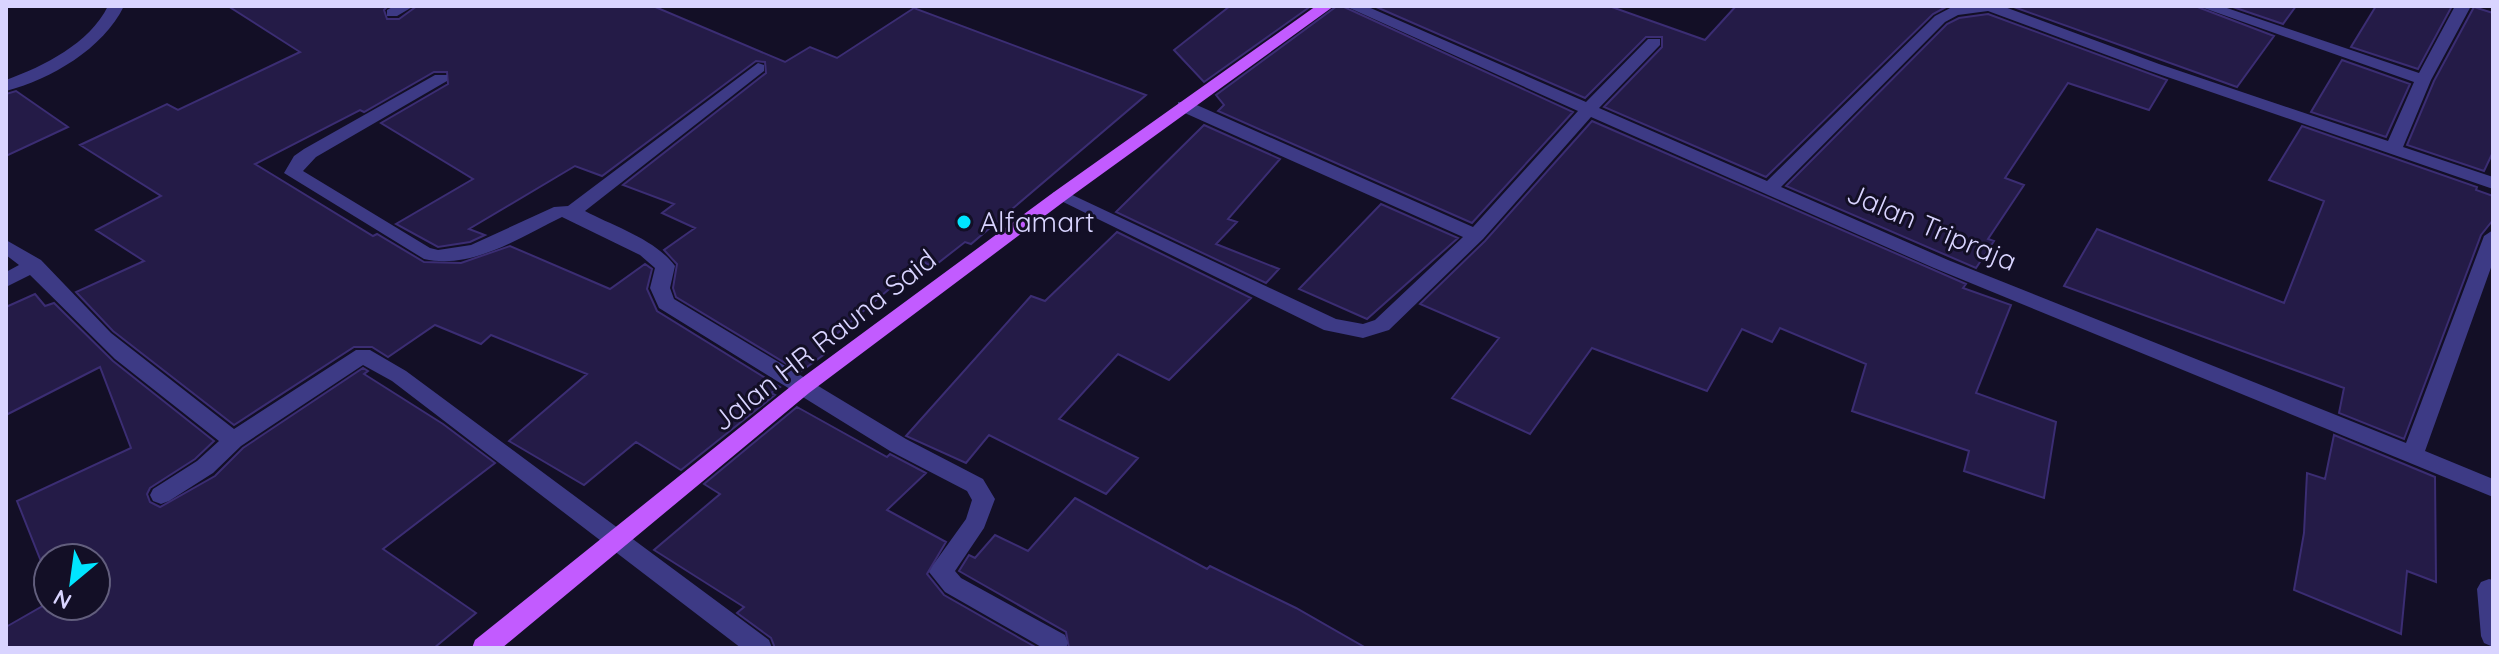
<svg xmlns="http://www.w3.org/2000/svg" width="2499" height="654" viewBox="0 0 2499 654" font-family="Quicksand,sans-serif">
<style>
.building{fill:#241b47;stroke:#3b2d73;stroke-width:2}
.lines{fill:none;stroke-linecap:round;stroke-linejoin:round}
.minor{fill:#3d3a85;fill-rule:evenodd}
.major{fill:#c25bff;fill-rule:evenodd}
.poi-dot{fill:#00e5ff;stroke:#130f26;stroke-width:3}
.labels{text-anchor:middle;stroke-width:6;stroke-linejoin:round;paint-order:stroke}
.poi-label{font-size:28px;fill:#d9d4ff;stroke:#130f26;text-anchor:start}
.street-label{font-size:28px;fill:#d9d4ff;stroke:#130f26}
</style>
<rect width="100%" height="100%" fill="#130f26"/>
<path class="building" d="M228,6H388L384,10L387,19H399L417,6H653L785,62L810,47L837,58L914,8L1146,95L971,244L965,242L933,267L922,261L819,349L826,353L800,372L676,297L673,288L677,264L664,250L695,228L662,213L674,204L623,185L766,73L765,62L756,61L602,176L575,166L469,229L485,235L470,242L438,247L396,224L473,179L381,123L448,84L447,72H434L364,112L360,110L255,164L373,236L377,234L424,262L461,263L510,246L610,289L645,264L652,269L647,289L657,311L780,387L771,393L775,395L681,470L636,442L584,485L509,441L587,374L491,335L481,344L435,325L388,357L372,347H354L234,425L113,331L76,292L144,261L96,230L161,196L80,145L167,104L178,110L300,52Z
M1230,6H1311L1204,82L1174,50Z
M1337,6H1342L1573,112L1472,223L1218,111L1224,105L1216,95Z
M1374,6H1609L1705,40L1736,6H1948L1933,14L1766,177L1604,107L1662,47V37H1646L1585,98Z
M2011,6H2195L2274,36L2237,87Z
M2230,6H2296L2283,24Z
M2376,6H2452L2418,69L2351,47Z
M2474,7L2493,13V152L2484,171L2407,145L2434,81Z
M1988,14L2167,80L2149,110L2068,83L2005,178L2024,185L1988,239L1994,241L1976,268L1786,186L1947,24L1959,18Z
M2342,60L2410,84L2386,137L2311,112Z
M16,91L68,127L6,156V94Z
M1592,121L1966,284L1963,288L2011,305L1976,393L2056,422L2044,498L1964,471L1969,451L1852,411L1866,364L1780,328L1772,342L1742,329L1707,391L1592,348L1530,434L1452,398L1499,338L1420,304L1485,241Z
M1204,125L1280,159L1228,219L1237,222L1216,244L1279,269L1266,283L1116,212Z
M2302,126L2477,187L2476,190L2493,196V220L2481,235L2404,439L2339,413L2344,388L2064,286L2097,229L2284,303L2324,201L2269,180Z
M1381,204L1458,238L1367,319L1299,289Z
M1117,232L1251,298L1169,380L1118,354L1059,419L1138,458L1106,494L989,435L966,463L906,436L1031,296L1045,301Z
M35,294L45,306L54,303L113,361L214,441L195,459L150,488L147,494L150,502L160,507L215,476L243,448L363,368L368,371L364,374L443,424L495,463L383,549L476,613L434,648H6V627L48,603V606H96V558H48V579L17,501L131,448L100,367L6,415V307Z
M797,407L887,457L890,454L926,473L887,510L946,542L927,574L944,595L1037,648H775L771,638L737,613L744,607L654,550L720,494L704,484Z
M2334,435L2435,477L2436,582L2407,571L2401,634L2294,590L2304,533L2307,473L2325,479Z
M1075,498L1207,569L1210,566L1296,608L1366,648H1069L1066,632L959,571L969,555L975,558L995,535L1028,551Z"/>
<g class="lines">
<path class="minor" d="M108,6H124C103,49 51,79 6,91V80C44,66 89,44 108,6Z
M394,6H414L397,16H387V10Z
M1345,6H1366L1586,102L1648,39H1660V45L1599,108L1767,181L1935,16L1954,6H2002L2159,64L2388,141L2414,82L2198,6H2221L2419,73L2455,6H2471L2431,80L2403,147L2493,177V189L2147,70L1988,11L1958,15L1945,22L1781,187L1948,260L2406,443L2484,236L2493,230V262L2425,451L2493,479V497L1934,268L1591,117L1483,239L1389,330L1363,338L1324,330L1051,196L1054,192H1066L1336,319L1363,324L1375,320L1463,237L1178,110V102H1190L1473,227L1578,111Z
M758,63L764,65V71L585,211C613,226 655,239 675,266L670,288L674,299L906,439L983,479L995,499L984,528L955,571L961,578L1065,635L1068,643L1066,648H1043L945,592L929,572L933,565L966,519L972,500L967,491L890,451L659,308L650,288L655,268L640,255L562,217C520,237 473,270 424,259L284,173L294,156L304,149L435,75H447V81L316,157L303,171L430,248L438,250L471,245L554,207L568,206Z
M6,240L41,260L111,333L234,429L356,350H370L406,371L769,640L772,648H741L392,381L363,365L241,446L213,473L169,501L161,504L153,501L150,495L153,489L197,461L219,441L115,359L30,275L6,287V272L19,265L6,255Z
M2489,579L2493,580V647L2484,643L2481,636L2477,589L2481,582Z"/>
<path class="major" d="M1316,6H1334L1066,200L809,393L502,648H472L475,640L795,383L1054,192Z"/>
</g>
<circle class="poi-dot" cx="964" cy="222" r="8"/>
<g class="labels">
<g class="poi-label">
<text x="980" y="232">Alfamart</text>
</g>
<g class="street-label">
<text transform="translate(1932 227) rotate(23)" y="10">Jalan Tripraja</text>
<text transform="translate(824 340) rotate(-38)" y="10">Jalan HR Rauna Said</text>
</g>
</g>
<rect width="2499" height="654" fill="none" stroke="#d9d4ff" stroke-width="16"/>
<g transform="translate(72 582) rotate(209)"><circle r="38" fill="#130f26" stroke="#625e7d" stroke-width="2"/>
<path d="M0-6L14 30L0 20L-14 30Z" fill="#00e5ff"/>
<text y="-12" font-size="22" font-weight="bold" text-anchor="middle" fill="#d9d4ff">N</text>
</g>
</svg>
